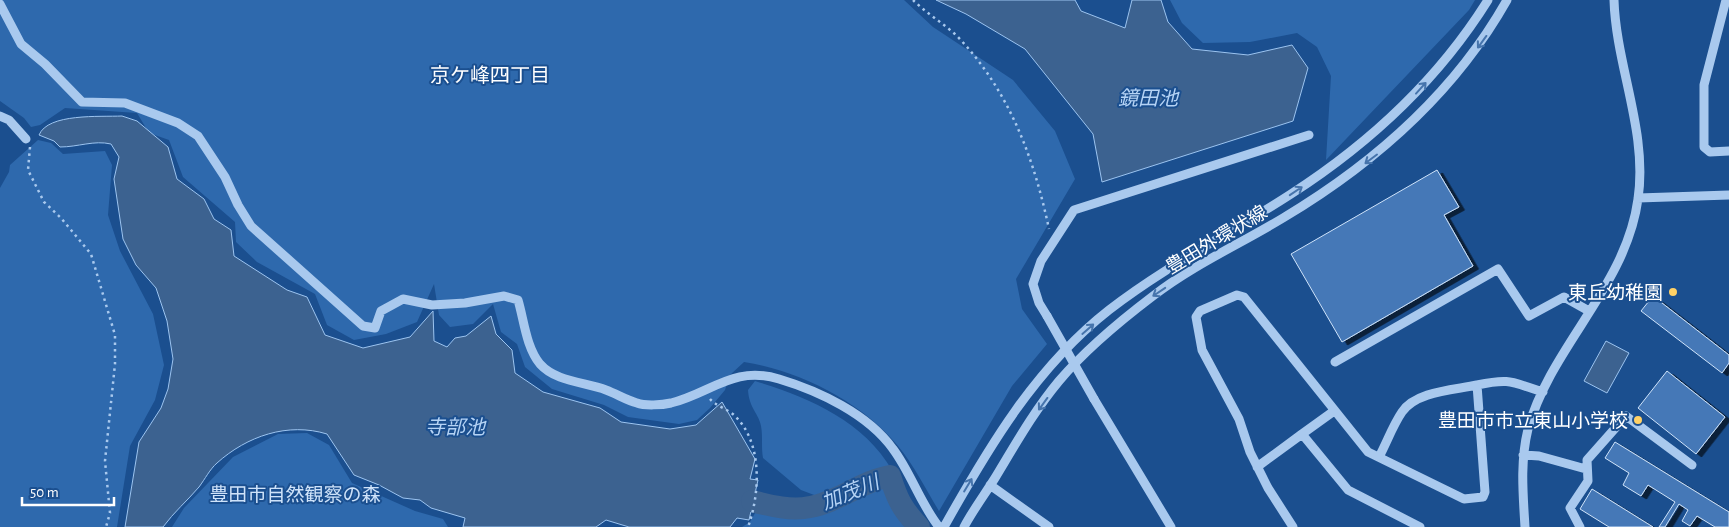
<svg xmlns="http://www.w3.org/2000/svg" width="1729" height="527" viewBox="0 0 1729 527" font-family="'Alegreya Sans','Noto Sans JP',sans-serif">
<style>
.green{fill:#2e69ad}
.water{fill:#3c6290;stroke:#9cc4f0}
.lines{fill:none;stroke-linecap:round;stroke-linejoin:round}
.river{stroke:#3c6290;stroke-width:22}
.building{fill:#4478b7;stroke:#cfe3fa;filter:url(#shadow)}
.path{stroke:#a9c9ee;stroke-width:2.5;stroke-dasharray:2.5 4;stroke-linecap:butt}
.minor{stroke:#a9c9ee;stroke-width:9}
.minor-bridge{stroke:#a9c9ee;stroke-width:9}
.oneway{stroke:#4674ac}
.poi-dot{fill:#ffd166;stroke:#1b4f8f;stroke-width:2}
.labels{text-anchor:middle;stroke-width:4;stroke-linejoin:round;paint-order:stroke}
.street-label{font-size:19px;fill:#fff;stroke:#1b4f8f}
.poi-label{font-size:19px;fill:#fff;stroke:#1b4f8f;text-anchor:end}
.park-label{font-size:19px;fill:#cfe3fa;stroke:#1b4f8f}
.neighbourhood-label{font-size:20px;fill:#fff;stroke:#1b4f8f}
.water-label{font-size:20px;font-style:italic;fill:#b5d3f5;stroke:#1b4f8f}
</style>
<defs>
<filter id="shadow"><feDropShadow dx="5.5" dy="3" stdDeviation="0" flood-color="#0009"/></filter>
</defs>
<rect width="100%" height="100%" fill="#1b4f8f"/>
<path class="green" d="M0,0H904L933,27L1013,80L1055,131L1075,179L1016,279L1022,309L1047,344L1012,386L939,511C926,490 914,465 898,446C862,402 799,370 744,362L730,375L725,390L710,408L697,420L679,424L628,417L604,405L552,389L525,367L517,344L501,332L493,304L473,324L450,327L439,315L434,284L417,322L386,334L354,340L327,325L315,294L257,262L236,242L235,222L183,177L169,140L149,133L137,113L65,108L40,125L31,127L24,118L0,101Z
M1170,0H1475L1469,10L1326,160L1331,76L1317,47L1297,33L1250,42L1203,43L1182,23Z
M38,140L51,143L63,154L105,151L112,165L108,215L120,251L153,314L164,365L155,400L130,446L117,527H0V188L9,172L10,165Z
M755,381C807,397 863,420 892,470L822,498L801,490L763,458C761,447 763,437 761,426C759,414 749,408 748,390Z
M307,433L329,445L352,483L415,511L443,519L448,527H172L184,508L233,457L278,434Z
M888,483L902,515L911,527H742L750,522L759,506L799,513L815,512Z"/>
<path class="water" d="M936,0H1075L1081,11L1125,28L1132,0H1161L1168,22L1192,49L1248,55L1292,45L1308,68L1293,121L1102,182L1093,134L1025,49L966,14Z
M122,116L137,121L168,147L177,179L204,199L214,219L231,230L234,256L287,290L307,297L325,335L363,348L410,337L433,311L434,341L447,347L455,338L466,336L491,316L496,334L512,350L515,373L543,392L600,408L621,422L670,429L696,425L722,402L755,459L750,479L758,480L749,520L737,518L730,527H629L606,520L596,527H463L465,518L431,508L420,500L403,498L379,485L354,475L327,434C288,422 247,436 217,463C210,469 205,479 199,487C187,501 174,512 163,527H125L139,442L161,408L168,389L173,359L167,321L156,288L136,265L123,239L114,179L119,157L111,144C94,140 78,147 60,147L54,141L39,135C48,113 100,117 122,116Z
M1606,341L1629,353L1607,393L1584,381Z"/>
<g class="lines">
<path class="river" d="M752,501C771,506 792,511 810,507C838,502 862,481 890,476C897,499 902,509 919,527"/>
</g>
<path class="building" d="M1437,170L1459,207L1444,215L1473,266L1342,342L1291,254Z
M1653,296L1729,355V363L1722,373L1641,311Z
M1667,371L1725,417L1696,454L1638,408Z
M1615,442L1729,512V527H1715L1697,516L1690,526L1682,521L1688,510L1679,504L1665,527H1659L1675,502L1648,485L1641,496L1623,485L1629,473L1605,458Z
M1592,489L1653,527H1609L1580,509Z"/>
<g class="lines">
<path class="path" d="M913,0C926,13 943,23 957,36C1009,90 1034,158 1049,229
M30,147L28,170L44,202L61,218L91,254L115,335V364L105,461L110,513L106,527
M710,399C716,406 728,409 735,416C763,443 760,494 748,527"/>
<path class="minor" d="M1726,0L1704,85V147L1710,152L1729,151
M0,4L21,44L45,64L82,102L125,103L178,123L198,136L225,177L238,205L251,226L363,326L375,328L381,311L403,299L432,305L465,303L504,296L518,300C524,320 526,347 540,364C556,382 585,382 606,390C617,394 626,400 637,403C645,406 662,405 671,403C711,393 734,365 779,379C819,391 868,414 893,449C911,473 920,503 939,527
M0,116L9,120L26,139
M1638,198L1729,195
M1047,316L1039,303L1033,284L1041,261L1074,210L1309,135
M1335,362L1498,269L1529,316L1564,297L1589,311
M1094,399L1171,527
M1334,411L1302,434L1348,490L1420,527
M1523,455L1539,456L1586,469
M1379,457C1387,442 1393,425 1402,412C1416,391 1455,390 1477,385
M1257,467L1302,434
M990,485L1049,527
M944,527C988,448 1036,367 1109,310C1166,266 1231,233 1291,194C1370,143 1438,80 1488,0
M964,527C973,510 985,494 995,478C1015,445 1034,411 1059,381C1086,349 1120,321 1153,296C1193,265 1240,244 1283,218C1375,163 1454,94 1507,0
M1293,527L1268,488L1250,452L1239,419L1202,350L1196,317L1200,311L1237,295L1244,297L1368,452L1464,499L1483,497L1485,492L1477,385C1511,378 1511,382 1543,392
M1525,527C1523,494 1520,462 1528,429C1551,346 1626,287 1638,199C1648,132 1616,66 1614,0
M1580,527L1570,508L1588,481L1587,460L1626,416L1692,465"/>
<path class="minor-bridge" d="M1047,316L1094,399"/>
</g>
<defs><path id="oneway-shaft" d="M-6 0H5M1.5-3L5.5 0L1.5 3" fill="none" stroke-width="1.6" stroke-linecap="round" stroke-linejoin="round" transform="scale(1.25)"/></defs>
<g class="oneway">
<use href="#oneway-shaft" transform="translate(1482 42) rotate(126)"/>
<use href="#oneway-shaft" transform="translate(1421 88) rotate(-48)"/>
<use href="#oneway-shaft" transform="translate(1371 159) rotate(143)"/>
<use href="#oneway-shaft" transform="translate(1296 191) rotate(-34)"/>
<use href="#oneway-shaft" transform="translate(1159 292) rotate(146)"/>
<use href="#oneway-shaft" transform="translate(1088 329) rotate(-41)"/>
<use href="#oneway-shaft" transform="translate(1043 404) rotate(126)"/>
<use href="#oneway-shaft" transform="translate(968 485) rotate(-59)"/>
</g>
<g class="poi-dot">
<circle cx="1673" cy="292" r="5"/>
<circle cx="1638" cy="420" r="5"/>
</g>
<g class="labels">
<g class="street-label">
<text transform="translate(1216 239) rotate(-31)" y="7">豊田外環状線</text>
</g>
<g class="poi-label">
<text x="1663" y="299">東丘幼稚園</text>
<text x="1628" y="427">豊田市市立東山小学校</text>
</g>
<g class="park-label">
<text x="295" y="501">豊田市自然観察の森</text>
</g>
<g class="neighbourhood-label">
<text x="490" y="82">京ケ峰四丁目</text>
</g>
<g class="water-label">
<text x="1148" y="105">鏡田池</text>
<text x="455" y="434">寺部池</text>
<text transform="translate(850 492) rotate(-22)" y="7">加茂川</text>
</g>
</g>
<path d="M22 497v8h92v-8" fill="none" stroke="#ffffff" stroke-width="2.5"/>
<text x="30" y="497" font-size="15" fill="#ffffff" stroke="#1b4f8f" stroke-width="4" paint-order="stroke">50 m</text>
</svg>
